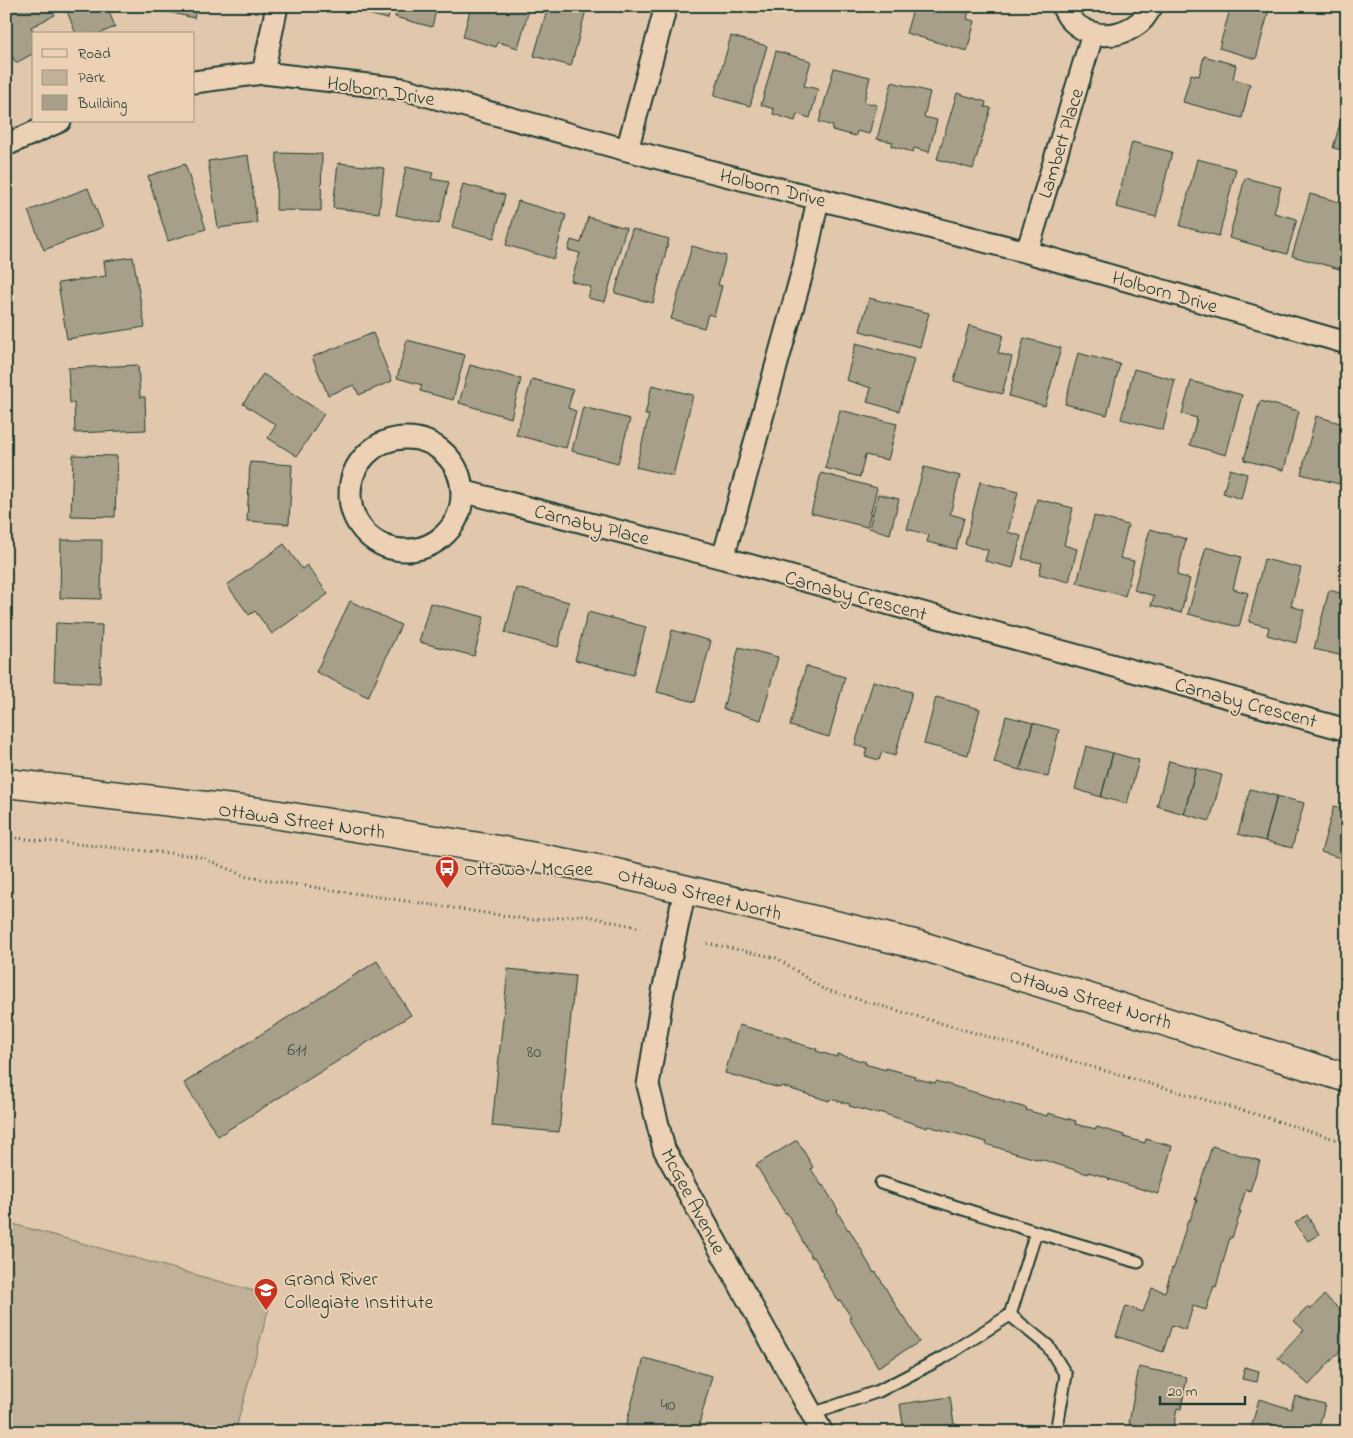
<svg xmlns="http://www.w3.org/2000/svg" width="1353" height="1438" viewBox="0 0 1353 1438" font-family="'Indie Flower',sans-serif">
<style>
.green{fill:#c0b198;stroke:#707766}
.building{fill:#a79f89;stroke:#1f3d34}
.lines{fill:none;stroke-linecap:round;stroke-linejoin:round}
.lane-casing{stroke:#1f3d34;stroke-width:15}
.street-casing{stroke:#1f3d34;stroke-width:25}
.secondary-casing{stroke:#1f3d34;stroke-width:31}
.path{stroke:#1f3d34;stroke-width:3;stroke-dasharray:1 4;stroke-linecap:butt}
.lane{stroke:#edd1b4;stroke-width:11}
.street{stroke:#edd1b4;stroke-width:21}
.secondary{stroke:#edd1b4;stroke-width:28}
.labels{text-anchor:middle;stroke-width:4;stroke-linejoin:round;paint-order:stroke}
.number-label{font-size:18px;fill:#415649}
.street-label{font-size:20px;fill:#1f3d34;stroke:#edd1b4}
.poi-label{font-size:20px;fill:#1f3d34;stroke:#edd1b4;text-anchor:start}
</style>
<rect width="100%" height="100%" fill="#e1c8ac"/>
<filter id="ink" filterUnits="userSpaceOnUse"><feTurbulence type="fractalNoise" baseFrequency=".02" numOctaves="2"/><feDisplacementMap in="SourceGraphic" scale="10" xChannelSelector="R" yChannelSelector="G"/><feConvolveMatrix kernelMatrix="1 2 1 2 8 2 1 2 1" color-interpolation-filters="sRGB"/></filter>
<g filter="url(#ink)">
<path class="green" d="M6,1222L272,1296L235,1432H6Z"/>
<path class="building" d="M6,6H50L55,15L31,27L35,34H34V53L16,63L6,46Z
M65,6H107L115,27L98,34H76Z
M151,6H197L194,18L151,8Z
M347,6H391L388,19L346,9Z
M398,6H437L432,27L395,17Z
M471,6H530L518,48L498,42L496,47L463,37Z
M548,6H572L586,10L571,66L534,56Z
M914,6H970L967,19L975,21L967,51L906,33Z
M1231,6H1270L1256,59L1219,48Z
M731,36L767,46L750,106L714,96Z
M776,51L811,61L804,86L818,89L810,118L797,114L795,121L773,114L774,109L761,105Z
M1204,56L1236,65L1233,79L1250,84L1242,118L1183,102L1191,74L1199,76Z
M834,68L870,77L864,102L877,105L869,134L857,131L856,136L832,130L833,126L819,122Z
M892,82L930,92L924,117L937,120L929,152L914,148L913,152L891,146L893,142L877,139Z
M957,93L986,102L985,107L991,108L973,169L937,159Z
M1347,99V151L1333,148Z
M1132,142L1172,152L1156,217L1116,207Z
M277,153L322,154L321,211L276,210Z
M248,155L257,223L218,228L208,161Z
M1197,159L1236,169L1219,236L1180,226Z
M338,163L384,168L379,213L333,208Z
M185,164L206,229L168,241L148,176Z
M406,167L433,173L431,179L449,182L439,224L396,215Z
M1245,178L1281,187L1274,213L1297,219L1287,254L1229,238Z
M463,184L505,195L494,238L452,227Z
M88,188L103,227L44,250L28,211Z
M1310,194L1347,204L1339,230L1347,232V271L1292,256Z
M518,201L566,215L554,259L506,245Z
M588,217L626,228L605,302L588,298L591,287L571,281L580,253L568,250L571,240L581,243Z
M632,229L669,239L653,303L615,293Z
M692,246L726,256L718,285L722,286L714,316L708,314L704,328L671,319Z
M133,257L145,327L67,339L58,283L106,276L104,261Z
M869,298L929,313L920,347L860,331Z
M969,325L1003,335L998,353L1012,357L1002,394L954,381Z
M373,333L392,381L359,395L354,385L328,395L312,357Z
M1024,338L1061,348L1045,406L1009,396Z
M407,340L465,355L453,400L420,391L422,385L397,378Z
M856,343L914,359L899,411L867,402L871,388L846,380Z
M1078,353L1120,364L1107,415L1065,404Z
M138,365L140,397H145L146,430L75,433L74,403H70L68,368Z
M470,365L521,379L511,418L459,403Z
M1134,369L1175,380L1163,430L1121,419Z
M263,374L324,414L297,456L268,438L276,425L243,404Z
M532,379L573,390L568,408L576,411L566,448L516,435Z
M1191,381L1242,395L1226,455L1190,445L1197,418L1182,414Z
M652,385L693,395L673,476L636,467L649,415H645Z
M1260,401L1299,411L1284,470L1244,460Z
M583,407L630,419L618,463L572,451Z
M840,410L897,424L888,460L865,455L860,477L825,468Z
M1316,416L1347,425V456L1339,484L1301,474Z
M73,455L117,456L115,517L71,516Z
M250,462L292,465L289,524L247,521Z
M924,467L960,476L950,514L964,518L956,549L927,542L929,535L907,529Z
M1230,469L1247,474L1241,499L1223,493Z
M821,473L877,488L867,527L811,513Z
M980,482L1018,492L1008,532L1021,536L1013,568L985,561L988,550L965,544Z
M878,494L899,499L890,534L869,528Z
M1037,499L1073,508L1064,545L1077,549L1069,582L1039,574L1042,563L1022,559Z
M1094,516L1128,525L1120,558L1134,561L1125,596L1077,583Z
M1150,529L1186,539L1177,575L1190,579L1181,613L1151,605L1154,596L1134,590Z
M61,540H102L101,599L60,598Z
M284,544L302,569L307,565L328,594L272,634L255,611L249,615L227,585Z
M1206,547L1241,557L1233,589L1248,593L1239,627L1188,614Z
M1264,559L1301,568L1291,606L1304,610L1296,643L1267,635L1269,627L1249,622Z
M517,588L569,602L558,647L505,633Z
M1329,590L1347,595V657L1314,649Z
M350,601L401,625L368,697L316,672Z
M430,603L484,617L474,656L419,642Z
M588,612L646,627L633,675L575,660Z
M56,623L102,625L100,683L54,681Z
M672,630L711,641L695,702L657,692Z
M739,647L778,657L761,720L723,709Z
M806,666L845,677L829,737L790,726Z
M873,681L912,692L895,756L882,752L879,760L865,756L867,748L855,745Z
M936,697L980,709L968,755L924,744Z
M1006,716L1033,723L1020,770L994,763Z
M1033,723L1059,730L1048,777L1020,770Z
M1086,746L1113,753L1101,797L1075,789Z
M1113,753L1139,760L1127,804L1101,797Z
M1169,761L1196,768L1184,814L1157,806Z
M1196,768L1222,775L1210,821L1184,814Z
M1250,789L1277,796L1265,841L1238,834Z
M1277,796L1304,803L1292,848L1265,841Z
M1334,806L1347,810V860L1321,852Z
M377,961L411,1015L218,1136L184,1083Z
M508,969L575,976L559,1132L492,1126Z
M739,1025L791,1039L790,1041L817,1049L816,1051L837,1057V1054L866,1062L865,1064L886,1070V1068L915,1076L914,1078L935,1083L936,1081L1004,1101L1003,1102L1027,1108L1026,1110L1047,1116L1048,1113L1076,1121L1075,1124L1096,1129L1097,1127L1124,1135V1137L1145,1143L1146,1139L1172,1146L1158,1194L1108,1179L1109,1178L1088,1172V1174L1040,1159V1160L1011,1152L986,1144L987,1142L928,1126L927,1128L879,1112L878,1114L849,1106L850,1104L830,1099L829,1101L781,1086L780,1088L725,1073Z
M797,1140L813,1167L811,1169L822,1186L823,1185L838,1210L837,1211L848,1230L849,1229L864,1254H863L874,1273L876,1272L902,1316L903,1315L919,1342L878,1367L849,1318L851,1317L840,1300L838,1301L823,1275L824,1274L814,1257L812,1258L787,1213H785L756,1165Z
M1212,1146L1260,1161L1250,1191L1246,1189L1239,1211H1241L1232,1238L1230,1237L1216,1287L1214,1286L1206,1310L1193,1306L1186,1330L1172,1325L1163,1352L1116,1336L1126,1306L1143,1312L1152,1288L1165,1292L1172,1268H1174L1188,1220H1190L1197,1200H1195Z
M1307,1215L1319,1234L1308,1241L1295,1223Z
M1324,1295L1347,1316V1321L1339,1330L1347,1338V1343L1309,1385L1278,1358L1304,1330L1294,1321L1308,1307L1310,1310Z
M644,1358L712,1376L697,1432H624Z
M1139,1367L1187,1377L1181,1409L1177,1408L1173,1429H1175L1174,1432H1129L1131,1424L1129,1423Z
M1245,1367L1259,1371L1257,1382L1242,1379Z
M1295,1396L1325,1404L1318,1431L1311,1429L1310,1432H1250L1259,1399L1291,1409Z
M950,1397L954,1424H956L957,1432H904L900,1404Z"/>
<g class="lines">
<defs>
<path id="lane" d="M881,1183L1036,1232L1010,1315
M1036,1232L1138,1262
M812,1414L879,1391L944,1357L1010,1315L1048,1346L1066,1375L1056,1432"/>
<path id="street" d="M1062,6C1065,11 1067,16 1070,19C1090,40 1119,39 1140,22C1145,18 1148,11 1152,6
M263,73L277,6
M194,82L263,73L403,89L627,150L1027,252L1347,343
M6,145L60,121
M627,150L666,6
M818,199L804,266L723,558L1347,730
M1027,252L1093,33
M350 494a56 56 0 1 1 112 0a56 56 0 1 1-112 0Z
M462,491L723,558
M685,890L663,992L648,1085L664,1149L822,1432"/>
<path id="secondary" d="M6,783L267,813L498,850L608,871L919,945L1347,1078"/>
</defs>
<use href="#lane" class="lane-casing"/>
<use href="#street" class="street-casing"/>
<use href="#secondary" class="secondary-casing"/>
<path class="path" d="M6,837L198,856L247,877L532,920L583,915L641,928
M707,943L777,958L823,989L1258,1115L1347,1143"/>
<use href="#lane" class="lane"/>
<use href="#street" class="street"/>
<use href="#secondary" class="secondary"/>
</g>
</g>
<defs>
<symbol id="bus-pin" viewBox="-11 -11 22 30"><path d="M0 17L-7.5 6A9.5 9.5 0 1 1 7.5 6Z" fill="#c8321e" stroke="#edd1b4"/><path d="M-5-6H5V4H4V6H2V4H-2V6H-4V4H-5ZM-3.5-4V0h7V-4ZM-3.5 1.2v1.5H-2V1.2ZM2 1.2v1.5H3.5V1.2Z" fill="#fff"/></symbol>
<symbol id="school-pin" viewBox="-11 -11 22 30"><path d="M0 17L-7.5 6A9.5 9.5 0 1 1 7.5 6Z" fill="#c8321e" stroke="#edd1b4"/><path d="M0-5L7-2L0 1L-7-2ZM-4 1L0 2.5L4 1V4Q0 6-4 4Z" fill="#fff"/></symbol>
</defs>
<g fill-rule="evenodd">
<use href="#bus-pin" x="433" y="854" width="28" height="38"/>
<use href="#school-pin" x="252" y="1276" width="28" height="38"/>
</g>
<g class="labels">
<g class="number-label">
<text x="297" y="1055">611</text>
<text x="534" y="1057">80</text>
<text x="668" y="1410">40</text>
</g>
<g class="street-label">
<text transform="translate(381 90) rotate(9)" y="7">Holborn Drive</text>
<text transform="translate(1060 143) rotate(-73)" y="7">Lambert Place</text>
<text transform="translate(773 187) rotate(14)" y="7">Holborn Drive</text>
<text transform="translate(1165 291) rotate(16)" y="7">Holborn Drive</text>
<text transform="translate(592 524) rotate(14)" y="7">Carnaby Place</text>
<text transform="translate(856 595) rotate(15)" y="7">Carnaby Crescent</text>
<text transform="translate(1246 702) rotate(15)" y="7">Carnaby Crescent</text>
<text transform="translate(302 820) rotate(8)" y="7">Ottawa Street North</text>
<text transform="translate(700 893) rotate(14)" y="7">Ottawa Street North</text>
<text transform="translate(1091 998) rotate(17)" y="7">Ottawa Street North</text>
<text transform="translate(694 1201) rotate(62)" y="7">McGee Avenue</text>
</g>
<g class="poi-label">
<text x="464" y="875">Ottawa / McGee</text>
<text x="284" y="1285">Grand River<tspan x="284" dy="23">Collegiate Institute</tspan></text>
</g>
</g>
<rect width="1353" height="1438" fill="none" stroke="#edd1b4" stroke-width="25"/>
<rect x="12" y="12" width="1328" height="1413" fill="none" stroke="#1f3d34" stroke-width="2" filter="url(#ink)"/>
<rect x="32" y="32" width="162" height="90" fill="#edd1b4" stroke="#9b9681"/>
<rect x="42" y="49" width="25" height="8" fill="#edd1b4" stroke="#9b9681"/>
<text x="78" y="58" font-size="15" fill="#1f3d34">Road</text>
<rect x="42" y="70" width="25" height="15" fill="#c0b198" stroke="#9b9681"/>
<text x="78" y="82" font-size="15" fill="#1f3d34">Park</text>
<rect x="42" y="95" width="25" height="15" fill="#a79f89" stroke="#9b9681"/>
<text x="78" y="108" font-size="15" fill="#1f3d34">Building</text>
<path d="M1160 1396v8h85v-8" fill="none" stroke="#1f3d34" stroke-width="2.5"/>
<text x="1168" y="1396" font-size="15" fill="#1f3d34" stroke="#edd1b4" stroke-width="4" paint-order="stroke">20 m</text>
</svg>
